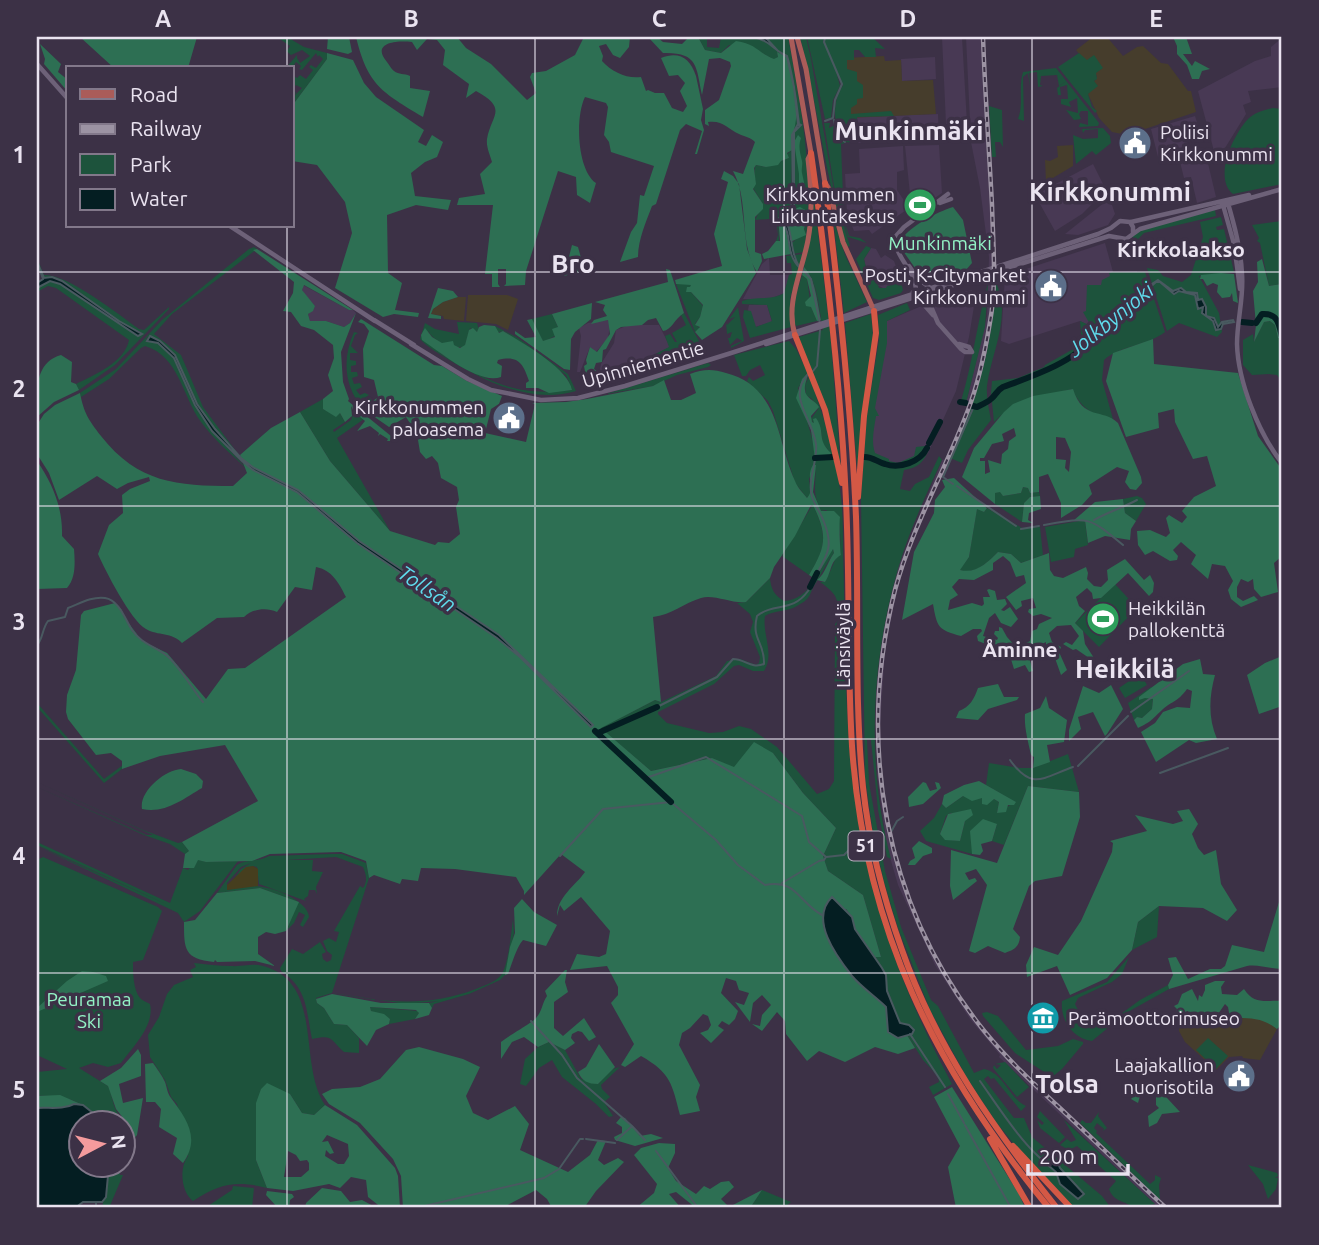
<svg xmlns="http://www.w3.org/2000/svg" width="1319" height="1245" viewBox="0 0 1319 1245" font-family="Ubuntu,sans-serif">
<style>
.built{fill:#483954}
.education{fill:#463d2c}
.green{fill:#1d533c;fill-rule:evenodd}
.forest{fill:#2d6f53;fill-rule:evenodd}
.sand{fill:#463e1e}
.water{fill:#041e22;stroke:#495960;stroke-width:2}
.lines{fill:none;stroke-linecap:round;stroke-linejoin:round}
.stream{stroke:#495960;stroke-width:2}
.river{stroke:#041e22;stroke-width:6}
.secondary{stroke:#6d6178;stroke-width:4.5}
.primary{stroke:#aa5c59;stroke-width:5}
.motorway{stroke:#d35845;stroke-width:6}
.rail-casing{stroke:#9c93a3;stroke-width:4.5}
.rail{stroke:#3c3146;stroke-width:2;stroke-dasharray:5;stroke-linecap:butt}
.grid{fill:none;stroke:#eae3f0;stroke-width:2;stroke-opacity:0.55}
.labels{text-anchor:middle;stroke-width:7;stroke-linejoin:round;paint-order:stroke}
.shield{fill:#3c3146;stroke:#b6aebd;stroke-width:2}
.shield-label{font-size:18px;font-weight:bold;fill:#eae3f0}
.poi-label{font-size:19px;fill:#eae3f0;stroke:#3c3146;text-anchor:end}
.park-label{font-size:19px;fill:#93f3c6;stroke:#3c3146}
.street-label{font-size:19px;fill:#eae3f0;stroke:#3c3146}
.neighbourhood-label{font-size:21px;font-weight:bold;fill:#eae3f0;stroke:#3c3146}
.water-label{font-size:21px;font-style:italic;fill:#5fdbec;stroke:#3c3146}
.district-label{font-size:26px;font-weight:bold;fill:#eae3f0;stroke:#3c3146}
.neatline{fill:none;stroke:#eae3f0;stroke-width:2.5}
.grid-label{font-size:23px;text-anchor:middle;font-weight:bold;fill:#eae3f0}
</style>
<rect width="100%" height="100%" fill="#3c3146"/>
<path class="built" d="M942,37H962L967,123L946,124Z
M966,37H984L995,255L994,303L991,330L983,372L973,404L966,403L987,316L989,257L980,188L971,142Z
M1282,38V87L1248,91L1251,102L1243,105L1246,114L1225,148L1214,151L1198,91L1255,61L1271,56V47Z
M935,57L936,79L902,81L901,59Z
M938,114L939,140L858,143L857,117Z
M1195,116L1200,132L1186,136L1189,149L1158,157L1151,129Z
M939,145L942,193L920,208L910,194L905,146Z
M903,146L904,170L897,172V190L909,208L872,234L869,230L854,231L847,213L845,174L860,173L859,149Z
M1206,155L1216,197L1197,203L1191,177L1184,178L1180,162Z
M1093,164L1105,188L1102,194L1082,214L1055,231L1035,195Z
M1105,202L1112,205L1115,214L1108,225L1078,235L1065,234Z
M1105,243L1113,272L1137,271L1138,290L1092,327L1080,321L1009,344L1001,341L1005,276Z
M871,248L876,249L881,258L885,255L894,261L900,278H897L898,283L887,290L869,281L864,259Z
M769,258L770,275H789L785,293L769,299H743L762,264Z
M303,285L349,310H353L356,313L350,323L344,327L326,321H310L308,314L315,306L304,294L302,290Z
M972,290L975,300L969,337L956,391L928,453L897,467L866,453L887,321L942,297Z
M749,305H767L772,322L755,327L748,310Z
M608,320L610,325L608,338L596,352L590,347L580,372H577L581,336L579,328L588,323Z
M629,325H659L670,347L628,368L621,365L616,366L614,372L602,374L600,370L601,364L614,343L616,330Z
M950,458L920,522L903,569L893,609L885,651L880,725L881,759L883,791L897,865L919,923L935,955L971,1013L990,1036L1003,1051L1168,1208H1159L999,1057L1000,1055L970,1019L935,965L898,885L887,847L877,774V681L884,628L898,567L942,460Z"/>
<path class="education" d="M1093,37H1107L1123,56L1137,47L1143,46L1161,63L1168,64L1188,91H1191L1196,112L1127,135L1112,132L1099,118L1088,94L1097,76L1076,50Z
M884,56L885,61L901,60L902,81L933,80L936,114L848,118L845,58Z
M1073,145V166L1046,182L1045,160L1050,161L1058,157L1057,146Z
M468,295H507L518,299L508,330L496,324L466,321Z
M458,297H466L464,321L444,319L443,316L431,314L433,309L443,302Z
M1218,1014L1230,1018H1259L1268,1021L1277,1029L1260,1060L1243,1058L1242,1056L1229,1057L1216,1070L1185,1042L1179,1031V1024L1202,1021Z"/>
<path class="green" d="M277,37H287L304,47L327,53V59L292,106V98L302,88L296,85L293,89L296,93L292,97L294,81L292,75L297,78L300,75L306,79L313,70L309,67L311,65L316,68L323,59L319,55L318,57L316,53L302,70L299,69L301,66L296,62L292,68H286L297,55V58L300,63L310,56L302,50L291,55L285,50L287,51L290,46Z
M698,37H707V47L719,48L721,37H788C801,107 816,181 804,252L793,254L790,242H793L804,231L807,220L800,208L794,209L793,139L794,132L800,126L798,124L793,130C799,99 798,77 777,52L778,57L774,60L762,53L729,45L721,53L705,50Z
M800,37H806L811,59L835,196L850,246L847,247C825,178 818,106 800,37Z
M807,37H825L823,42L826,47L824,40L827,38L872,37L885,49L875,48L876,57H865L859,50H854V60H847V69L857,72V81L863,85V98L857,99V104L851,108V114L891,111L894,116L857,117L858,143L845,142V143L841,144L844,221L849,236L860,238L867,243L848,237L834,186L824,123H830L829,128L835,125L837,127C833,111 835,98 843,85L834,64L840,86L833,100L831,118L825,119Z
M1079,53L1087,60L1094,55L1103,68L1096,73L1097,79L1094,81L1098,86L1088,94L1092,107L1097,111L1095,113L1058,67Z
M1056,68L1099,123L1098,126L1079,127L1080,123L1088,125V111H1081L1079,114L1081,119L1074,120L1066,110L1078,113L1077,98L1069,102L1071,107L1061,104V99H1068L1067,85L1060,87L1061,95H1058L1057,88L1066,81L1059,86L1057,75L1041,76L1040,85L1043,86L1038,87L1037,72L1029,73L1030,86L1028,73L1023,77L1024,121L1018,119C1024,104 1018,88 1023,72Z
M989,106L1002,110L1003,147L1000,142H995L996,157H992Z
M1273,108L1282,109V184L1233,194C1213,178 1233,135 1248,119C1254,113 1263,110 1273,108Z
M1103,128L1110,136L1111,143L1096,155L1092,151L1076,164L1073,135L1083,139L1098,138V129L1085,130L1083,133L1082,129Z
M792,150L791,208L783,217H778L779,242L776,241L778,235L777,226L769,219L755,220L763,204L753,188C758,181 752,172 756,165L766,167L789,158L787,154Z
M814,200L830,331L841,470L799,337L823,330C819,311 818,281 804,267Z
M1215,210L1216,216L1144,233L1132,245L1133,236L1142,230Z
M1221,217L1223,225L1216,227L1217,230L1224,229L1234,272L1199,276L1219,313L1222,332L1217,337L1179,323L1167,331L1147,268L1158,270L1163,276L1182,282L1191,275L1203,237L1200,222Z
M833,218L845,255L867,302L844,313Z
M1282,221V284L1269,286L1260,243L1257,241L1259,238L1252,225Z
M866,246L871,248L864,259L869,280L876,279L879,288H886L887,286L897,283V278H900L903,290L901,293L879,300L873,298L856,259Z
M254,247L257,249L172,314L154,334L181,355L203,407L241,458C226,441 211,425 199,406C183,381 181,346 148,337L146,339L158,343L174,358L201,413L212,431L247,469C231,454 214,440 201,422C182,396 179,356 145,346L141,348L109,379L81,397L80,393L116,369L162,320L249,249Z
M803,254L790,299L791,327L750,338L743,317L744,310L751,311L756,327L772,321L767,305L742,304V301C755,296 771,301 784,293L789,275L792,274L791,263H787L786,256Z
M37,258L44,275C68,274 118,314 139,329L144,330L169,307V309L115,365L79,390L76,384C94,375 125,362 129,340L56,288L48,286L37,292V288L50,281L60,284L138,336L142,333L119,321L62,281L44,279Z
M1112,272H1145L1165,332C1147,346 1121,345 1104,360L1102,380L1113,419C1094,417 1080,407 1072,389C1044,396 1014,400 994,422L991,393L992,381L1018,378L1044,367L1045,365L1082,344L1080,321L1091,326L1083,312L1086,311L1087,285H1101L1102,280L1110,276L1109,273Z
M802,275L807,279L811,307L817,321L796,326C789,312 798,290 802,275Z
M995,281C1013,314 991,353 987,386C986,397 989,409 991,420L968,450L962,463L950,458C977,396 993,350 995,281Z
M688,283L691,285V292L703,306L700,317L695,324L701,329L695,332L676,284Z
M988,283L985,327L966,403L961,401C973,362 977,322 988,283Z
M907,303L910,310L887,321V343L875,408L879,416H876C874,429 871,441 875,453L889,459V461L898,463L914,456L916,447L925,446L929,449C924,462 918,468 904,470L900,489L910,491L915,484L929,477L939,456L942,460C926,495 909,531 898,569C871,661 866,766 891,859L887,857L878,810L871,740L867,739L869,783L885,871L901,927L931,1000L938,1006L974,1073L984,1069C1004,1073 1008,1097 1026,1106L1021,1111L994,1078L991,1079L988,1076L984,1079L1014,1118H1024L1032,1137L1102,1196L1111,1208H1074L1018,1149L996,1122L967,1078L930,1010L898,928L884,882L873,833L865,777L861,497L867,414L879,340L878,315Z
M738,307L744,341L731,348V346L742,341L737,338L730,345L728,338H730L732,332L727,334L726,323L727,325L735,317L729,319Z
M684,313L700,343L701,355L625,377L621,365L628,368L669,347L665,336L670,334L675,342H677L672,333L686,325L681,315Z
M552,314L558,327L555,336L543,342L532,319Z
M871,314L873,336L858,479L845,323Z
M1270,321L1275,325L1278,338L1282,339V382L1277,375L1269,374L1252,375L1243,365V340L1253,334L1254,342L1264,322Z
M457,322L477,323L479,330L477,332L470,328L465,346C454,351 434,342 428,331L429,344C436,348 440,354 446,357C493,383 516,397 572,390L566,375L504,331L497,333L495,326L518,338L568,374L576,391C533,404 488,383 451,361C440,354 428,348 420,339L425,323L435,329L459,334Z
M354,332L358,333L355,335L351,346L358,353H350V360L356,361V365L351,366V372H357L358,376L352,378L354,384L360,383L362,387L356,390L360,395L365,393L369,395L363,399L365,402L371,398L373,401L363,409C344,386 342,359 354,332Z
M789,341L796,349L808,373L798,388C802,413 814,433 815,459L826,457L828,450L822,443L821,430L813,423L811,419L818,409L812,399L806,395L805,385L809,376C822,411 833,446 839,483C843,505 843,529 843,551C845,610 844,668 848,726C856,860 889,966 952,1084L933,1095L929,1087L939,1082L938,1076L923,1060L907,1035L912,1034L909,1025L900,1023L885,983L886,975L875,957H881L863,895L828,871L823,856L836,828L803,793L773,753L734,768L712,758L651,771L600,728L655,700L661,702L716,676L727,661L740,659L756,665L759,663L760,657L750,632L753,622L750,614L737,603L746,602L770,578C771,589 774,595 784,601C810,600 821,569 831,549H833L834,553C827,562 823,572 817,581C808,593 814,597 797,606C787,612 775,610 765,616C762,634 775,654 764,671H753L739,665L734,666L714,684L658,712V714L667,723L709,733L723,732L739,726L751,729L777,747L817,794L829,789L834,781L835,624L838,621C838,598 839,596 820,582H825C829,575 839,552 840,544C841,537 839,529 839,521L826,510L821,511C811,490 817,486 815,465L809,479L811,494L807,498L795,483L773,411L768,401L747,381L749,377L753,381L765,375L760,365L750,370L746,376H742L734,355Z
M708,363L711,365L708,367L677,375L653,386L606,394Z
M323,399V409L332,413H340L345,422L333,430L334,432L351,420L354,412L364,419L337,438L390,531L330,461L300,412Z
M1023,487L1028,488L1030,493L1039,492L1040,496L1030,497L1024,503L1022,522L995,504V493L1000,491L1003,496L1021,493Z
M1137,496L1142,498L1146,504L1136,521L1125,513L1123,499Z
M813,504C827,536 827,546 809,575L782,556Z
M977,508L984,512L987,508L1022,528L1040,527L1043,555L1021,563L1011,554L998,552C987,563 976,575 959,570L969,557Z
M1085,520L1088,545L1075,549L1074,557L1051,562L1045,527Z
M1115,584L1137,608L1099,647L1075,623Z
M1135,677L1143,678L1147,685L1125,698L1119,688Z
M1151,687L1153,688L1139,697L1153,698L1152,709L1142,718L1137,717L1134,720L1128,703Z
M37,703L104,779L123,765L122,769L104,783L37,707Z
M1068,754L1079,792L1028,786L1004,845L992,841L997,824L972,846V854L926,841L920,831L934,818L942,804L946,808L963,796L994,799L999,802L997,813L1015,802L986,785L989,763L1020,768H1033ZM950,813H958L965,821L960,841L950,840L940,834L946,816Z
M37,782L143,830L178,843L182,842L189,851L185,854L170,844L144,835L37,787L146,835H153Z
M37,842L170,903L183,868L188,870L197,859L206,862L238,861L200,911L184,922L178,913L37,846L168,905L37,845Z
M331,854H342L366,863L369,878L332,993C385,1002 425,1008 476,989C485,985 498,982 503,972C509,959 511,934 513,919L514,933L505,975L500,980L469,994L434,1004L432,1008L429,1003L439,1001L406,1004L332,993L316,998L317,1003L324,1008L334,1024L347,1025L359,1038V1053L344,1052C330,1040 334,1034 312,1039C306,1010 308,989 281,971L280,968L292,949L303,954L320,942L326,952L322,954L323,959L327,962L331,960L332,955L327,951L323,941L329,938L336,942L339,932L334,931L360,886L363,888C368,881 366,874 363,867L336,857L286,860H313L312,871L323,872L316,887L317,894L315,890H309L308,896L304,899L306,901L259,884L257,867L253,866L234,879L241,869L251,863L241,867L227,883V890C237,888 246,886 255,886C270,886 308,900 309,917L303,927L300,925L305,915L299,912L294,923L286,931L298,902L260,888L217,893L237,865C247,859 258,862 269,856Z
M43,857L158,907L162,911L143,960L133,962C133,971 133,990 140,998C143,1001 147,1002 150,1004C155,1025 133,1047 121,1063L108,1067L93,1063L79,1068L108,1086C112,1093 112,1101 115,1108C125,1129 135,1124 129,1154L123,1153L122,1122H94L93,1113C77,1098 57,1095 37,1096V1072L67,1069L37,1055V860Z
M1159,906L1157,937L1132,950L1138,922Z
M1129,957L1122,974L1112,982L1078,998L1075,1004L1081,1016L1100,1028L1103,1027L1140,1000L1168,985L1169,989L1126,1013L1092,1041C1073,1039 1060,1020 1062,1001L1107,982Z
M194,963C206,964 219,966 231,966C242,967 252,963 263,966C325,983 297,1063 325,1105L314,1115L302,1113L290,1094L256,1160L267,1188C236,1180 219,1184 193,1201C181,1192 179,1168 188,1156L177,1104L171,1097L165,1080L150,1057L148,1035L159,1017L167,994L174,985L193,977L190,970L196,967Z
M370,1007L418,1011L419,1013L415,1019L389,1024L390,1019L371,1011Z
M987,1012L998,1016L1026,1050L1058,1046L1073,1039L1083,1042V1044L1062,1069L1052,1077L1015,1053L983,1016L982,1013Z
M1208,1038L1228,1056L1216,1069L1196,1050Z
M549,1042L565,1050L581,1079L598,1084L610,1070L620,1067L601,1085L602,1089L610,1097L604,1102L613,1116L609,1117L596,1104L562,1077L552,1060L539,1068L526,1086L520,1084L525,1059L538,1047Z
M1005,1062L1029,1087L1017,1097L993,1068L994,1065L997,1069L1001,1065L995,1064Z
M1040,1111L1065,1137L1059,1143L1040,1128L1037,1120L1042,1125L1044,1123L1037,1117Z
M1099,1112L1098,1116L1107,1128L1103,1131L1104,1129L1097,1123L1094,1128L1097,1131L1096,1133L1150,1184L1155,1180V1175L1161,1178L1159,1185L1160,1200L1080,1123L1082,1120L1086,1123H1091Z
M1064,1120L1155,1204L1134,1208C1125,1200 1114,1203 1109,1189L1116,1181L1077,1146L1069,1150L1060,1145L1067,1139L1071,1142L1076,1140Z
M109,1165H118L120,1175H123L109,1208H102L108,1178Z
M1248,1165L1277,1173L1278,1176L1275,1178H1278L1276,1189L1268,1199L1263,1184Z
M233,1186L254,1188L252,1208H205L232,1190Z
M762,1190L791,1202L784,1208H750Z"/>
<path class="forest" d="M80,37H197L188,68H114Z
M328,37H349L352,52L348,54L327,49Z
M356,37H457L466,48L491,64L527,100L536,93L530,77L532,73L546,71L575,55L584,37H630L629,47L620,58L613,55L606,44L599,46L603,56L602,61C612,72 627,79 641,77L646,91L648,90L655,93H664L672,108L683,112L687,106L680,91L685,83L678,75L669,76L661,58C679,51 690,58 696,76L703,109L701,120L704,130L697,154H695L702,131L686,124L680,130L656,204L652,206C646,222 638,240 638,257L620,262L631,232L637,223L640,195L644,196L654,166L611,152L609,142L604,135L608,107L606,103L585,97C575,117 577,170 596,183L590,203L577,195L576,177L558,171L526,271L525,285L504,286L506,284V269H498V284L500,287H492V274H485L493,205H457L459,198L485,194L480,174L492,162C490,155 486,147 487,139C491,115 509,109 476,91L466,98L469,84L443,65L445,50L437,40L427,39L417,50L412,42C398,40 370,42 387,62C388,63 392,70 394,71C399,75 404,73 410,76V88L430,91L423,117C382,92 368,86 356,37Z
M648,37H657L663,42L682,44L689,37H698L705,50L721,53L736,41C757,44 758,53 774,59L778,57L777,52L787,57C792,73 797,93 797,111C796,124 792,137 792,150L787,153L789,158L781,161L778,165L766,167L756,165L754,168L756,184L753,189L763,204V209L755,217V252L761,254L762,261L757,272C738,242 750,202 733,171L743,174L755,142C750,137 745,137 739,134C728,129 723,120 708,122L709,126L705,124V110L719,100L731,66L730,62L720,58L709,59L702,95C696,66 698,52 663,53Z
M1173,37H1186L1192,54H1183L1192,66L1195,61L1210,69L1202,71L1199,79H1192L1187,65L1177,54V46Z
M40,44L61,64L58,72L68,80V92L44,64L45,59Z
M327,53L353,60L364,83L376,97L424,130L418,142L426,146L432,135L443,142L437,157L425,162L411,173L415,196L451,200L448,210L416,205L387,215L388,273L402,283L395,310L419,313L418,317L394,314L383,317L335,288L352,233L345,202L317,165L292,161V106L327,59Z
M798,135L801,138C798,147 800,152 802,161C803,165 801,169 802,173C804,184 808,191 799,200V174L794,142Z
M724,171L733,176L739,184L747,249L756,273L722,327L702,340L695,332L700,327L695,325L700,317L703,305L691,292H686L687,287H690L691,285L676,284L675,280L722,266L714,234L728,182L721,179Z
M800,207L807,211L808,216L804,229L806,235L790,242L791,236L786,218L794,209Z
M953,207L963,220L972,263L965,271L950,276L946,275L944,269L936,270L928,276L920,275L903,251L900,241C910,226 937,212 953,207Z
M778,217H783L791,254L764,259L762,254L768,251L776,241H780Z
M572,245L578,247L583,265L587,264V270L564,276Z
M257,249L353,310H349L304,285L302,290L315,306L313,311L308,314L310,321H326L344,327L350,323L356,313L341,352L343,382L349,399L348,401L391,436L390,441H387L388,439L380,434L378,436L379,433L370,426L357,431L365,421L354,412L351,406L352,416L345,422L340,413L336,417L323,409V399L333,391L328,375L334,358L333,345L314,330L301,326L291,312L283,311L293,293L294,282L253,250Z
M1262,259L1269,286L1282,284V339L1278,338L1275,325L1270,321L1264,322L1254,342L1256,325L1253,291L1258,282L1257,262Z
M804,267C816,279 817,303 821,320L817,321L811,307L806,306L805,302L811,296L807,279L802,275Z
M666,269L670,270L684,313C674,319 672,330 663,331L656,318L648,320L642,325L621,327L616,330L606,349L603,350L602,362L596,363L594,369L600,374L614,372L616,377L596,380L586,377L584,366L587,364L586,360L590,347L597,352L610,334L608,320L591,324L594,320L607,316L603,310L605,305L595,302L668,282Z
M1221,273L1234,274L1238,303L1233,301L1232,293L1230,297L1222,298L1217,292L1218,285L1213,283L1207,286L1203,279H1200L1201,275Z
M438,288L453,291L458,297L443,302L433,309L431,314L441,316V319L428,318Z
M592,303L591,319L575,332L571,339L570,370L564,369L515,334V331L525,338L536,337L527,320L532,319L543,341L555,337L552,329L558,327L552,314Z
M361,319L434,365L442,366L467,381L502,396L499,404L491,409L485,433L526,442L535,404L532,403L566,402L587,399L653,386L664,380L671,400H681L696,393L690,374C703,369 713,369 726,373C780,387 776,439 795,481C797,487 803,493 807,498C816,488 805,477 813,465H816L813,492L821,511H834L840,517C839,522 840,552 841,555C829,562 832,572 825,582L817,580C825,574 828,561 834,553L833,549L815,579L809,575C826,546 828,536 813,505H811L795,536L774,567L770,578L746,602C732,604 714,594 701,598C684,603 671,615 653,617L661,702L655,700L601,728L651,771L712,758L734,767L754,742L773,753L803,793L836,828L823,856L828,871L863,895L881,957H875L855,929L852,917L846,909L823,926L835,952L852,977L886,1007L898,1038L907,1035L915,1048L898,1054L875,1047L845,1062L819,1051L807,1061L786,1034L785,1021L777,1012L762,1031L752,1024L760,1026L762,1015L771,1005L762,995L753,1003L750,1022L735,1002L744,1005L749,993L739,990L736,981L726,978L721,993L738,1011L735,1019L729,1025L722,1021L718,1026L724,1030L711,1043L700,1033L708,1030L711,1025L708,1016L703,1014L690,1028L682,1033L679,1045L700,1085L696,1097L700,1111L680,1115C672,1084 671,1073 641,1056L625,1067L621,1065L634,1044L611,1003L618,995V987L607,966L570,970L577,954L599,957L606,954L610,931L581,897L564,911L560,905L557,916C557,897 575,886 585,872L561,854L524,895V891L516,877L455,869L421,868L418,881L402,879L400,884L374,875L369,878L366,861L341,852L270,854L252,861L206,862L198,860L194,868H183L185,854L189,851L182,842L258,801L225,745L160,756L122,769V761L111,753L96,755L68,719L66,712L67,695L76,670L81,615L84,611L115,603L122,610L124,617L142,641L167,653L206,699L228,669L245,668L346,597C339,583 332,570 316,567L312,590L295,587L277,612C266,607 252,609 244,617L217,618L182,643C172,632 158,636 146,629C131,621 105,570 98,554L109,525L123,513L122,495L130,489L150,481L149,477L128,483L117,489L97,476L59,500L49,473L37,454V425L44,414L55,405L80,393C84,413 88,419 101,436C138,483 177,486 233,486L247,473L240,455L271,428L300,412L330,461L390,531L435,545L438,542L449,543L460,534L456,507L459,500L457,487L441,478L438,463L432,456L426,459L420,452L417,434L406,417L389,427L363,409L378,397L374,380L364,377L363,349L369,331L364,324L358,322Z
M484,325L495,326L499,333L503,331C522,343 568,368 572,390L549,393L538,388H526V383L529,381C523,364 519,355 498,360L497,363L502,366L501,377C479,385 440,352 422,340L421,335L425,328L432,337L442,343L453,341L454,345L460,348L465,345L469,330L473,328L477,332L479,327Z
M1153,339L1154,364L1238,373L1258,436L1282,470V556L1274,563L1278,592L1261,597L1254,589L1253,579L1248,582L1241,579L1237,587V597L1243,601L1254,596L1258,600L1241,607L1231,599L1228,590L1233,581L1225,566L1212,564L1208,579L1191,564L1196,555L1181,542L1173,550L1178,556L1177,560L1170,561L1153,551L1145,555L1138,545L1137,531L1150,530L1166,537L1170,533L1166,518L1169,515L1182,523L1187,517L1182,511L1194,497L1216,486L1207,456L1193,459L1175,422L1174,409L1158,413L1159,428L1126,437L1106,381L1113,353Z
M61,355L72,362L71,382L76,384L79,390L54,402L37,417C37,394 33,363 61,355Z
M808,373C808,378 804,384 805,390C805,398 815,400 819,407L811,416L812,422L814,423L813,419L816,418C826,432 816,439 831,453L829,456L815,459L811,430L796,398L802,379Z
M1073,389C1083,421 1103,408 1118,423L1141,477L1142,483L1136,490L1130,489L1125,482L1129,471L1117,467L1089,485L1092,494L1082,505L1061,518V503L1048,474L1039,477V492L1030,493L1028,488L1023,487L1021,493L1003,496L1000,492L995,493V504L962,477L974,448L1004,412L1013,404L1033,396ZM1014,428L1016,436L1009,441L1008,449L1002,454L1001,464L988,460L990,472L985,474V461H980V458H984L992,444L1004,441L1002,434ZM1056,437L1065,438L1071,452L1069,472L1065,468L1066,460L1056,459Z
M37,461C53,484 63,509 62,536L74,549C75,562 76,578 67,588L37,589Z
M954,478L987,508L984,512L977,509L969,557L960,570C976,574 987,563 998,552L1011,554L1021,563L1049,553L1050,570L1054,576L1063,578L1086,567L1088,573L1087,579L1094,586L1101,587L1108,580L1107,570L1125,559L1144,580L1150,575L1154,583L1153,592L1149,596L1128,573L1101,598L1093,599L1092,593L1087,588L1076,597L1079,606L1085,611L1075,623L1083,631L1085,644L1094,658L1092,660L1076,649L1073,650L1063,644L1066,642L1072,645L1079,636L1071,625L1057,626L1049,633L1052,642L1061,647L1059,652L1067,670L1061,675L1051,647L1046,646V642L1042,644L1043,648L1029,657L1033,671L1029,672L1025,665L1014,669L1010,656L1007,652L978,641L977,636L982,631L981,629H973L961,636C938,630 937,627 933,604L902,620L914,552L934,513L935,500L945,487L942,480ZM1003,556L1010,562L1016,577L1024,575L1026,583L1006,597L1016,610L1022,606L1021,601L1033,598L1036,608L1029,609L1028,612L1033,616L1041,614L1052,618L1039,624L1037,629L1032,631L1030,641L1024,644L1023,653L1016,656V652L1022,649V646L1016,647L1007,637L1002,628L999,627V631H995L994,634L998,638L997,640L983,636L989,618L995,613L1001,623L1011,627L1018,619L1010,607L1004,611L1001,610L1007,604L1005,599L997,600L995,591L989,589L987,590L990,597H983L984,604L982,606L972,603L948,610L950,600L958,595L952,587L959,579L974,580L993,570V563Z
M1040,496L1041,509L1029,513L1028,520L1033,523L1022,522L1024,503L1030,497Z
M1123,499L1125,513L1136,521L1131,529L1130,540L1105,536L1088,543L1085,520L1073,521L1095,502Z
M1282,656V706L1259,714L1247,675L1265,663Z
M1200,659L1203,674L1215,675C1209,697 1208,718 1217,739L1196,743L1189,740L1156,762L1141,732L1155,723L1163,712L1177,707L1190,708L1192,691L1187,689C1177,703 1171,701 1161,711C1150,721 1152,721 1138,728L1134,720L1137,717L1142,718L1152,709L1153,699L1145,698L1139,700V697L1183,664Z
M998,684L1004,697H1019L1017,700L988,709L978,720L956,718L959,711C970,707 974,699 978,688Z
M1111,685L1123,709L1107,734L1105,736L1093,712L1078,717L1081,729L1069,741V730L1083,686L1099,693Z
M1046,696L1049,708L1067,720L1064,742L1047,745L1050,762L1033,768L1034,757L1031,755C1028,741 1024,727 1025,714L1040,708Z
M181,769L196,774L203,781L202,788C183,799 165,814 142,809C139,791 165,770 181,769Z
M979,781L1016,802L1014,805H1008L1006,812L997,813L999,802L994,799L987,805L982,804V798L972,801L963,796L946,808L942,804L944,795L964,785Z
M923,782L926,783L930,791L937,789L935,782L939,783L941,788L923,804L909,807L908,797Z
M1028,786L1079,792L1080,817L1062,876L1035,881L1029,886L1013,929L1020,937C1019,947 1014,950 1005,953L988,946L975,953L969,951L987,885L976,869L965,873L969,880L975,878L977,881L953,900L950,886L951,850L997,863Z
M971,809L973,815L965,821L960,841L945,840L940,834L948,814Z
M1189,809L1198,824L1192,834L1198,848L1204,855L1216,850L1221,884L1237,910L1227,921L1203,908L1159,906L1138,922L1132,950L1107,978L1070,995L1057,966L1027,977L1026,965L1034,947L1058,955L1081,921L1112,852L1113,843L1110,841L1147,831L1135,815L1173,824L1183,821L1177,811Z
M983,819L997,824L992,841L981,844L983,851L980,855L972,854L970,831Z
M919,841L932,848V853L923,856L915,865H908L910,861L915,858L912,848Z
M260,888L299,902L286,931L275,934L266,932L258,937V954L275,966L255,961L217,962L215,960L214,962C184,959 184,949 184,922L195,920L217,893Z
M1282,892V969C1270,969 1258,964 1247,966L1169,989L1168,985L1173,975L1168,958L1176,957L1188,979L1210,969H1221L1225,966L1232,945L1264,952Z
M522,899L534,912L557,925L546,946L523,940C516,948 512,964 508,974L505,975L510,947L515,933L514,908Z
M565,970H567L565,982L568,992L554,1002V1028L563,1036L584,1018L596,1037L589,1041L582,1032L578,1031L572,1034L571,1038L575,1043L565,1050L549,1042L538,1047L524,1037L512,1042L501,1059V1042C508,1036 532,1023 536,1018C542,1012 542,1003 547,996L545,991Z
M82,971L93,972L106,976L108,981L37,1012V1008L67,981Z
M1215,981H1225L1221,987L1222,994L1237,995L1244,989C1254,1005 1265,1000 1282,1001C1282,1010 1285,1023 1277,1029C1262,1017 1249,1018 1230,1018L1228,1007L1225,1004L1218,1014H1210L1202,1021L1199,1018L1194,1021H1179V1019L1188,1014V1011L1175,1016L1177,1009L1174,1006L1178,1004L1182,994L1192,989L1198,1001L1199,995L1202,997L1205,990V985Z
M332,994L381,1003H429L432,1008L429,1015L415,1019L419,1013L416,1010L370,1007L371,1011L384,1014L390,1019L389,1024L376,1030L367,1046L347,1025L334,1024L324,1008L317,1003L316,999Z
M599,1044L615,1067L598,1084C588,1084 582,1081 578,1072L586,1067Z
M419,1047L463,1059L480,1067L466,1096L473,1113L488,1120L515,1106L529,1124L520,1150L568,1172L590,1155L598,1140L606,1141L598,1160L604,1165L618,1158L624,1162L596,1191L584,1208H552L547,1199L536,1190L502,1208H403L401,1176L393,1159L360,1123L329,1104L322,1094L332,1089L360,1087L380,1079L406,1050Z
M138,1049L141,1055V1076L119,1084L123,1103L143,1098L137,1135L132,1141L128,1124L116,1109L108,1086L100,1081L121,1068Z
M153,1063C157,1069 162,1075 165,1082C167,1087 167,1093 171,1098C186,1118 201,1138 183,1163L173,1154L177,1138L159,1127L161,1109L155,1102H146L145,1064Z
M267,1083L290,1094L302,1113L314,1115L325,1105L357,1125L395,1168L398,1176L400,1208H382L368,1197L366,1180L351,1177L340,1188L329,1184L293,1191L267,1188L256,1160V1103L261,1089ZM327,1135L348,1144L349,1156L344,1164H338L325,1156L326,1150L330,1154L334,1153L328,1141L322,1142ZM288,1151L296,1155L300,1161L307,1160L309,1163V1170L301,1177H284Z
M1156,1086L1180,1112L1162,1114L1157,1123L1149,1127L1148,1116L1159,1108L1156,1105V1097L1148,1091L1140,1096L1138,1103L1131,1099L1139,1091Z
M952,1087L1019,1194L1025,1208H956L948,1167L960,1146L934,1097Z
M60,1095L83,1105C71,1104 58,1110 48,1110C44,1109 41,1108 37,1108V1096Z
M621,1117L625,1118L640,1136L651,1134L663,1138L635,1146L615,1140L614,1137L622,1133V1127L616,1123Z
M659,1143L675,1144V1153L668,1168L676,1181L696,1194L704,1186L710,1189L721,1182L729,1181L734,1187L721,1199L729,1207L762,1190L750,1208H696L676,1192L669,1194L681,1208H636L654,1193L657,1184L634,1155L641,1148Z
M322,1188L341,1191L350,1202L362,1200L377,1208H305L306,1203Z
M267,1191L292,1194L294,1197L290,1200L289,1208H278L266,1195Z"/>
<path class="sand" d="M253,866L258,869V886L227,890V885L246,867Z"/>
<path class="water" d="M752,37L766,38L778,51L787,56C794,78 796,101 799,124L801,125L794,132V209L786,220C793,236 790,253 800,268C790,259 790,247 788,236C787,230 784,224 782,219L791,208L793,191L792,135L798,124L794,87L787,57C772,48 769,40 752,37Z
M37,262L44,278L52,277L62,281L119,321L142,334L138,336L60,284L50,281L37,288V283L43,279Z
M1158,280L1173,291L1181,288L1186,292L1197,293L1198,300L1202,299L1206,307V316L1214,318L1218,327L1222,322L1233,320L1234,322L1223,324L1221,329L1216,330L1213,321L1202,313L1203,307L1198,309L1195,295L1179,291L1174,294L1160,282H1156L1147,290L1142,301L1110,319L1092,336L1085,346L1099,323L1141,300L1146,288Z
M150,336L160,341L175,355L197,404L215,429L241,458L254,468L298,490L359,541L499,635L593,725L591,727L520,657L497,638L357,543L297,492L253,470L242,461L212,431L195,405L174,358L158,343L147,341Z
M832,897L852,917L855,929L882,968L886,975L887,991L900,1023L909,1025L914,1030L912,1034L898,1038L888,1032L886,1007C875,996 862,988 852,976C836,956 809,919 832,897Z
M74,1104L83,1105L93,1113L94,1122H80V1164L109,1165L106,1197L102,1202H83L75,1208H37V1108C49,1107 63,1110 74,1104Z
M1057,1161L1060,1168L1084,1194L1078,1199L1060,1184L1056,1172L1049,1166V1164Z"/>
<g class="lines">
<path class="stream" d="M834,120L837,136L845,142
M825,121L833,118L835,100L842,84L824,42L825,38L830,37
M801,268L811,279L820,324
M813,371L817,366L820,330
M953,484L943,477L974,406
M957,486L1016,526
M1094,520C1108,512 1122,508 1137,500
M1044,525C1089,517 1088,516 1123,545
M1021,529L1039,526
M37,645C43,639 42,629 48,621L65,617L68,608C79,604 92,596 105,598C119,600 125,619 132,630C143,645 153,645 166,655C179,665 192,689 203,702
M657,707L717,677L733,659C745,659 751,669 764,664C765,642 751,640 757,616C775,602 792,613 808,591C811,587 812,581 815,577C827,555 834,547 824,522C821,514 815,505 812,497C807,480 818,461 816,444C812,417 787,397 808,374
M1131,712L1189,671
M1010,760C1032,791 1042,778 1073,767
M1078,766L1128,716
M1160,773L1228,748
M646,778L706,757L802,816L809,842L826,857
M891,832L897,821L903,817
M560,856L603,809L671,802L716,840L738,865L765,885C797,879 798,902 822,915
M782,883L819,861L824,860L826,857L844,855L853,846
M531,1021L562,1055L577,1078L632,1126
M910,1034L945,1087
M980,1081C997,1105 1025,1149 1049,1165
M948,1094L964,1123
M965,1125L1011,1208
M586,1139L615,1143
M617,1140L632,1126L645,1140
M656,1151L698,1208
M96,1208V1202
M416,1208L544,1178L559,1169L580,1139H583"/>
<path class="river" d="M1242,322L1252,323
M1256,323L1262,314C1278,313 1279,324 1282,337
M960,402L966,403
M973,406L977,407C981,405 988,402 991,399C996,395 997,390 1003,387C1027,378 1076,362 1090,339
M929,443L940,422
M863,457C872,456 877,462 885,464C900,469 920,462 927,448
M815,458L833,457
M810,587L817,573
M595,731L671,802
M598,733L657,707"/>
<path class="secondary" d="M37,64L68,99
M1227,200C1234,224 1241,249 1242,274C1244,297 1237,320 1237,344C1238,382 1259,434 1282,463
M940,203L951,199
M1223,205L1234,244L1240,289
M1131,222L1249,195
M230,226L375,321
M909,266L918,279L929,287
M913,292L916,289C915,269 893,257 896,236L904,227L948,194
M933,292L929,302L938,323L961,349L965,352H972
M915,298L920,300L933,315
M374,320L414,345
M411,344L468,379L491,390L541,400L578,398L625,386L728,354L1098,234L1111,228L1120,221L1130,222L1133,227V233
M766,344L1109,236L1126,239L1140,229L1282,189
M959,344L969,347L972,352"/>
<path class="primary" d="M791,37L811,153L808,159C811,186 813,213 808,240C802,272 785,303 795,335
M797,37L806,69L825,183L829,189L843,242L872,306"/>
<path class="motorway" d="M811,153C827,268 841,385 846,501C850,583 847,665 852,746C864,927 935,1070 1049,1208
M825,183C839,294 851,405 856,517C859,607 854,698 863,787C869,843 883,897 902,950C936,1047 994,1129 1057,1208
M795,335L825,410L842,483
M858,497L864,416L876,333L874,311
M990,1139L1030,1208
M1013,1146L1071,1208"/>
<defs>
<path id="rail" d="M983,37C985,93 989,149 992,205C993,244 997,284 990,322C985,352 979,382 968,410C945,471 912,527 895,590C856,745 884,907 985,1032C1008,1060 1035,1085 1062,1110C1097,1143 1131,1176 1166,1208"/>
</defs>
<use href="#rail" class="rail-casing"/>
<use href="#rail" class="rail"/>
</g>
<path class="grid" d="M287,37V68M535,37V1208M784,37V1208M1032,37V1208M287,226V1208M37,272H1282M37,506H1282M37,739H1282M37,973H1282"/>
<defs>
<symbol id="civic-disc" viewBox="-11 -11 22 22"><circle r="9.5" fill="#5c6f8a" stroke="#3c3146"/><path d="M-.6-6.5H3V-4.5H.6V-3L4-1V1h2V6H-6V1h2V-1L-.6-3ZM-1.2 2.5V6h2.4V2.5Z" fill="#fff"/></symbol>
<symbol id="stadium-disc" viewBox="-11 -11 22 22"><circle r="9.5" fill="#2e9e5b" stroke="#3c3146"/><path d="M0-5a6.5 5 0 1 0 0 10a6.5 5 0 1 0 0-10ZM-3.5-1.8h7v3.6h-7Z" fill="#fff"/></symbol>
<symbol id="museum-disc" viewBox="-11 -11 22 22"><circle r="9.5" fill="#0f9aa8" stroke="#3c3146"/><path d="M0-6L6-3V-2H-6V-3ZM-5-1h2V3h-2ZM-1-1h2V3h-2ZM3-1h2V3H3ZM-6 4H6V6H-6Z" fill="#fff"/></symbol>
</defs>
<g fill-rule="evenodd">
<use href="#civic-disc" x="1116" y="124" width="38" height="38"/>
<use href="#stadium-disc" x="901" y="186" width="38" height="38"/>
<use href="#civic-disc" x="1032" y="267" width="38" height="38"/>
<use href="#civic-disc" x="490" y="399" width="38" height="38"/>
<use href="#stadium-disc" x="1084" y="600" width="38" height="38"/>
<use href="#museum-disc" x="1024" y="999" width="38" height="38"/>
<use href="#civic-disc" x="1220" y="1057" width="38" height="38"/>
</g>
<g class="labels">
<rect class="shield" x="848.5" y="831.5" width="35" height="29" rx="5"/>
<g class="shield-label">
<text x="866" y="852">51</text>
</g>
<g class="poi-label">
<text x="1160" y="139" text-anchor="start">Poliisi<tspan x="1160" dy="22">Kirkkonummi</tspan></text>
<text x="895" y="201">Kirkkonummen<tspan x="895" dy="22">Liikuntakeskus</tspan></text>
<text x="1026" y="282">Posti, K-Citymarket<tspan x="1026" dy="22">Kirkkonummi</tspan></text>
<text x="484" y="414">Kirkkonummen<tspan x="484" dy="22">paloasema</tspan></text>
<text x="1128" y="615" text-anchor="start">Heikkilän<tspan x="1128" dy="22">pallokenttä</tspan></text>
<text x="1068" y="1025" text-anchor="start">Perämoottorimuseo</text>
<text x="1214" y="1072">Laajakallion<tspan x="1214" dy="22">nuorisotila</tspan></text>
</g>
<g class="park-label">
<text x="940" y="250">Munkinmäki</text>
<text x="89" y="1006">Peuramaa<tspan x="89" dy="22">Ski</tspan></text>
</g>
<g class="street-label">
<text transform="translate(643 364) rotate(-16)" y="7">Upinniementie</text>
<text transform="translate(843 645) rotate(-90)" y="7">Länsiväylä</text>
</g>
<g class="neighbourhood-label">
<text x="1181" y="257">Kirkkolaakso</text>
<text x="1020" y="657">Åminne</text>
</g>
<g class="water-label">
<text transform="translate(1111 320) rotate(-39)" y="7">Jolkbynjoki</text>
<text transform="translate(427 589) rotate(34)" y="7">Tollsån</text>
</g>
<g class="district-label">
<text x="909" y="140">Munkinmäki</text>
<text x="1110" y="201">Kirkkonummi</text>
<text x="573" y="273">Bro</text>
<text x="1125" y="678">Heikkilä</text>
<text x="1067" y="1093">Tolsa</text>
</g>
</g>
<rect width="1319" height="1245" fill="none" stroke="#3c3146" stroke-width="77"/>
<rect x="66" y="66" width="228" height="161" fill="#3c3146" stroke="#82788a" stroke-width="2"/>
<rect x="80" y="89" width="35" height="10" fill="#aa5c59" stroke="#82788a" stroke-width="2"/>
<text x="130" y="102" font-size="21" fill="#eae3f0">Road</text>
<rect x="80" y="124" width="35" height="10" fill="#9c93a3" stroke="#82788a" stroke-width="2"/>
<text x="130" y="136" font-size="21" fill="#eae3f0">Railway</text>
<rect x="80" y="154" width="35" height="21" fill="#1d533c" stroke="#82788a" stroke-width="2"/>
<text x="130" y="172" font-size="21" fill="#eae3f0">Park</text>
<rect x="80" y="189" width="35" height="21" fill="#041e22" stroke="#82788a" stroke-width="2"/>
<text x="130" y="206" font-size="21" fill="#eae3f0">Water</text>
<g transform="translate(102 1144) rotate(83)"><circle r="33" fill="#3c3146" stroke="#82788a" stroke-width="2"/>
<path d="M0-5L12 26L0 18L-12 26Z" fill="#f59b9d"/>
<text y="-10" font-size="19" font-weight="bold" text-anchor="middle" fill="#eae3f0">N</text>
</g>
<path d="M1028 1164v10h100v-10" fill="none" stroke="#eae3f0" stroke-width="3.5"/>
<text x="1039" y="1164" font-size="21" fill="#eae3f0" stroke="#3c3146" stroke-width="5" paint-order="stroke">200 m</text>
<rect x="38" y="38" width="1242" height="1168" class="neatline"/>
<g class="grid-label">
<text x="163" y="27">A</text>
<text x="411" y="27">B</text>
<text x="659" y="27">C</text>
<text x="908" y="27">D</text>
<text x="1156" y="27">E</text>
<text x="19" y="163">1</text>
<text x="19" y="397">2</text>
<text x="19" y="630">3</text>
<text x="19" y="864">4</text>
<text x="19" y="1098">5</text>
</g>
</svg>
